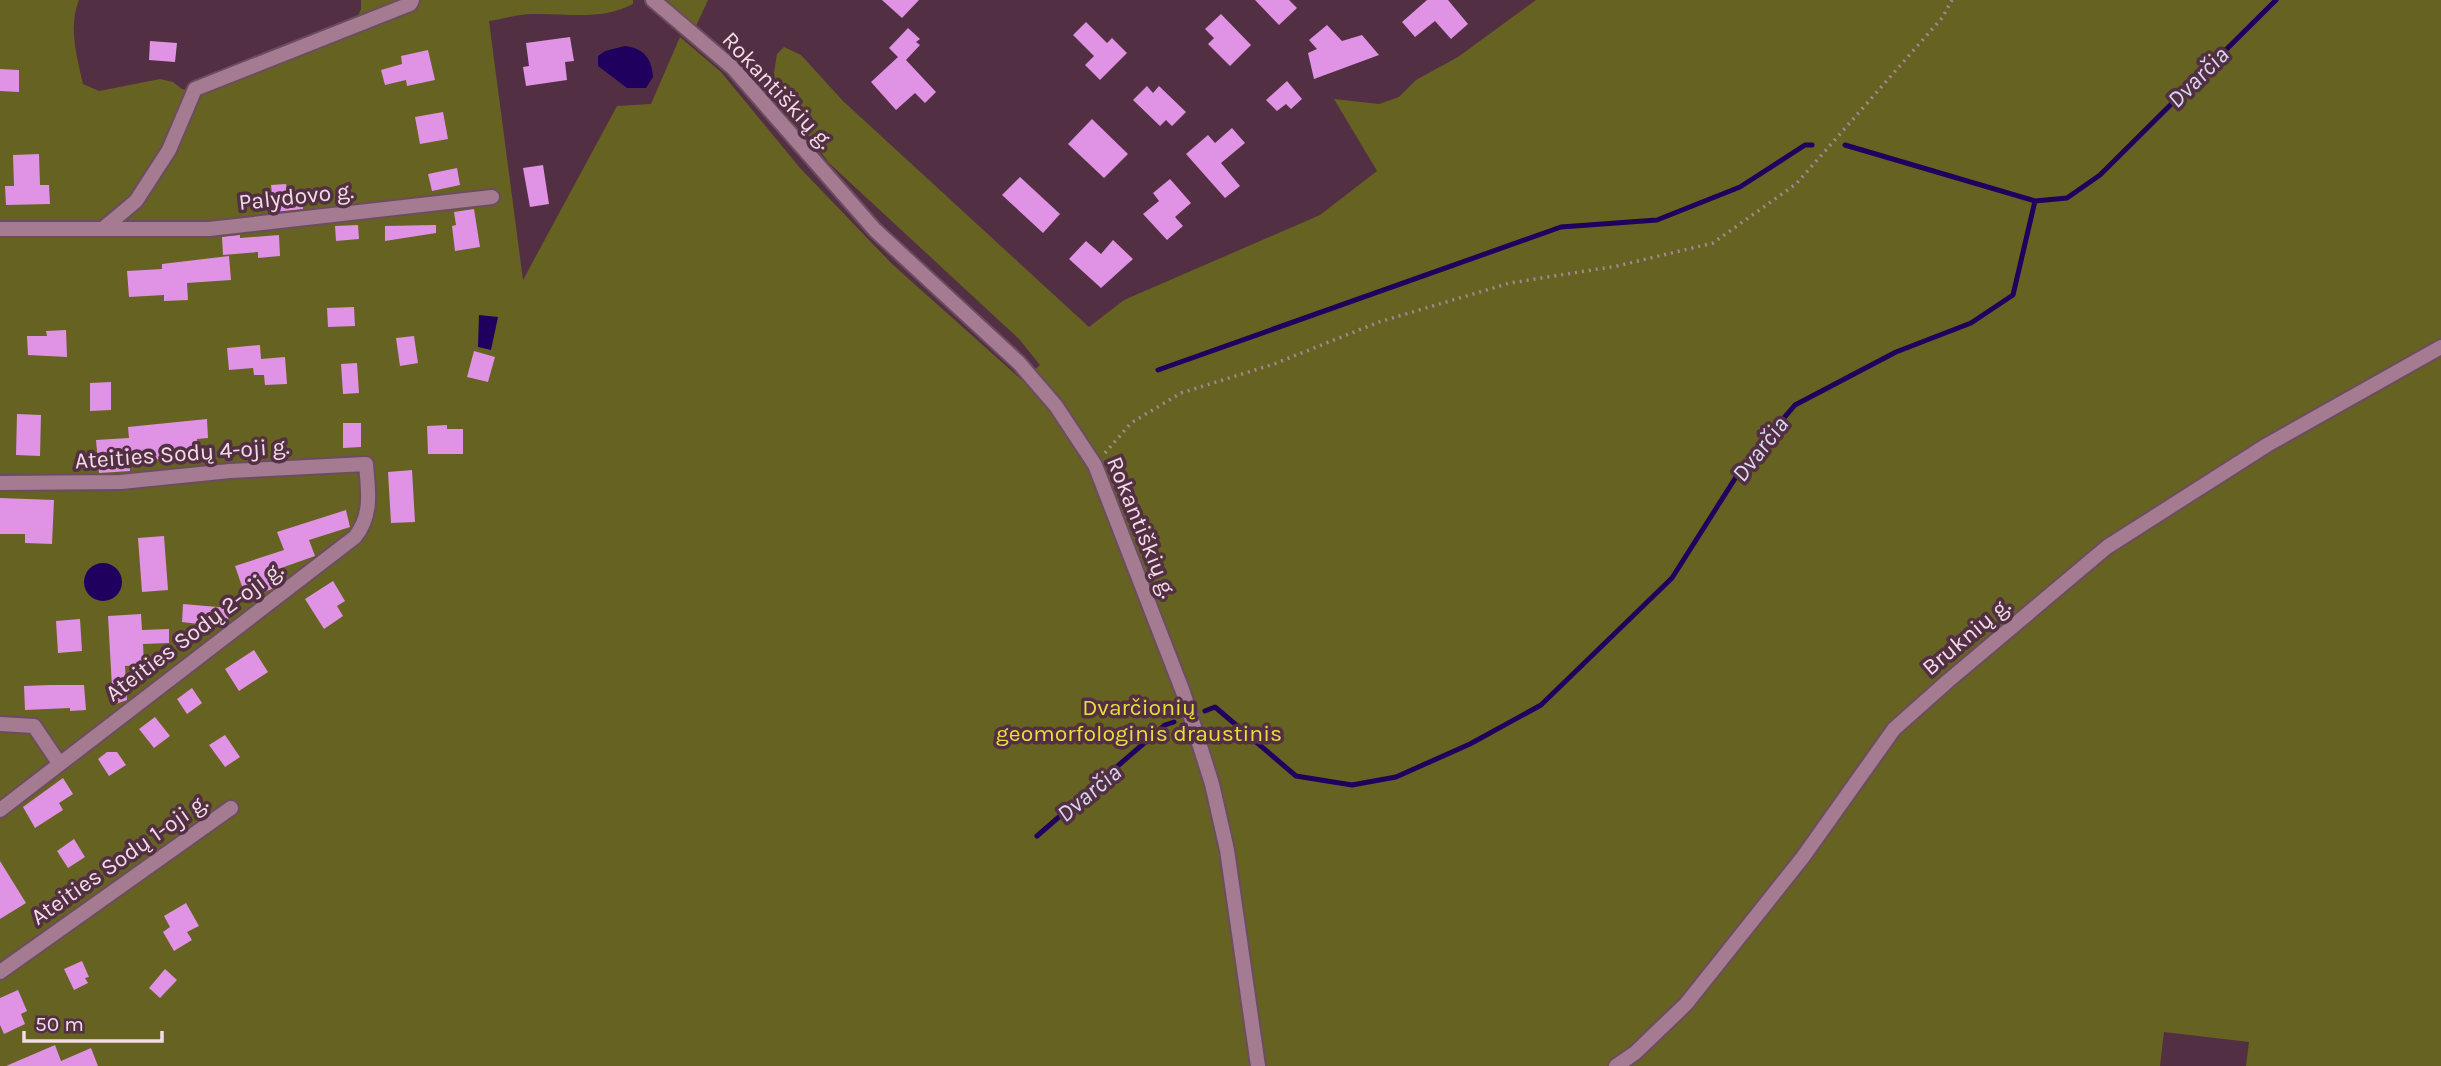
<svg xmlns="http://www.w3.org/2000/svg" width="2441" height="1066" viewBox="0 0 2441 1066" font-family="Karla,sans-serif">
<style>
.green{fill:#666221}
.water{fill:#20005e}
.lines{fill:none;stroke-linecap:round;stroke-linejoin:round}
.stream{stroke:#20005e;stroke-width:5}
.building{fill:#e092e4}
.minor-casing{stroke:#6c4d5f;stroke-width:18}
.path{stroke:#a48797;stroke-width:3.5;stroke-dasharray:2 5;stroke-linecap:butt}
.minor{stroke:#a57b92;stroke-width:14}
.labels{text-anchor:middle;stroke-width:7;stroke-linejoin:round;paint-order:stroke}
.street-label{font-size:23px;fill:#f3dce8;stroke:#532f43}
.park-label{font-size:23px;fill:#eade3b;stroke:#532f43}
.water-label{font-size:24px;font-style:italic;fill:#d8d8f1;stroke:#532f43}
</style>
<rect width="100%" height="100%" fill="#532f43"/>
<path class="green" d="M0,0H79C68,27 77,57 83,84L99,91L160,79L173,82L182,89L205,93L349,36L361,9V0H633V4C601,21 568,13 533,14C519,14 503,19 489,21L523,280L617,106L651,104L680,37L721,72L800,168L892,264L1022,380L1040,365L1019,339L829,163L778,95L774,73L777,54L784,47L801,55L843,101L1089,327L1124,300L1320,215L1377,171L1334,99L1379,104L1399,97L1416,80L1458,57L1536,0H2441V1066H2246L2249,1042L2164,1032L2160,1066H0Z
M662,0H708L696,26Z"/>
<path class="water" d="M625,46C643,48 652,58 653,77L646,88H627L598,66V56L605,51Z
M479,315L498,317L491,350L478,347Z
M84 582a19 19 0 1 1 38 0a19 19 0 1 1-38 0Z"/>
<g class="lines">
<path class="stream" d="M1845,145L2035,201
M1158,370L1561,227L1657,220L1740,187L1805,145H1812
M1205,711L1215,707L1296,776L1352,785L1396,777L1470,744L1541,705L1672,578L1743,466L1795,405L1896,352L1971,323L2013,295L2035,201L2067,198L2100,175L2276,0
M1037,836L1165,725L1174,722"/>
</g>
<path class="building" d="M882,0H919L902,18Z
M1255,0H1289L1297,8L1279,25Z
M1427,0H1448L1468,24L1451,39L1435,21L1415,37L1402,22Z
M1221,14L1251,45L1230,66L1208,44L1214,38L1205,29Z
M1086,22L1107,43L1112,38L1127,53L1100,80L1085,65L1094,56L1073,35Z
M1327,25L1342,41L1362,35L1379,55L1314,79L1308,53L1317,49L1309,40Z
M908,28L920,39L916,42L920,45L906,60L936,92L925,103L915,93L896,110L871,82L898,57L889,48Z
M570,37L574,61L565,62L567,80L526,86L523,67L529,66L526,43Z
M150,41L177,43L175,62L149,60Z
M428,50L435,80L407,86L406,80L385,85L381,70L402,64L401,56Z
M0,69L19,70V92L0,91Z
M1287,81L1302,99L1291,109L1286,104L1277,111L1266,100Z
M1147,86L1153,93L1159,86L1186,112L1172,126L1166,120L1160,126L1133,100Z
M443,112L448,139L420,144L415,117Z
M1092,119L1128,154L1104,178L1068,144Z
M1232,128L1245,143L1221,163L1240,186L1225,198L1186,154L1208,135L1215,143Z
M39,154L40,185H49L50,204L6,205L5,186H14L13,155Z
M543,165L549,204L530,207L523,168Z
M457,168L460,185L432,191L428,174Z
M1020,177L1060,214L1043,233L1002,195Z
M1170,179L1191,203L1175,217L1183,226L1167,240L1143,214L1159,201L1153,193Z
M286,184L287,191L301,190L303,209L274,212L271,185Z
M474,209L480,247L455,251L452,226L456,225L454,212Z
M358,225L359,239L336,241L335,226Z
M436,225V233L385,241V226Z
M240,235V238L279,235L280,256L258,258V252L223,255L222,237Z
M1113,240L1133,259L1101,288L1069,259L1086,241L1101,254Z
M229,256L231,280L187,283L188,300L164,301V295L129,297L127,271L162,269V264Z
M354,307L355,326L328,327L327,308Z
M66,330L67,357L28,355L27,336H47L46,331Z
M414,336L418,363L400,366L396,338Z
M260,345L261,359L285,357L287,384L265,385L264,375H254L253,368L229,370L227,348Z
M474,351L495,357L488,382L467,377Z
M357,363L359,393L343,394L341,364Z
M111,382V410L90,411V383Z
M17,414L41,415L40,456L16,455Z
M207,419L208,438L197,439L199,458L129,460L130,471L99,473L96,440L129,438L128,427Z
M343,423H361V447L343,448Z
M447,425V429H463V454H428L427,426Z
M412,470L415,522L391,523L388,472Z
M0,498L54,500L52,544L25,543V534H0Z
M346,510L350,527L309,540L315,556L267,573L272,589L246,598L235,566L284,550L277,532Z
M164,536L168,590L142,592L138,538Z
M333,581L345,601L337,606L343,616L324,629L305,599Z
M183,604L229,608L228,622L223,627L182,622Z
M141,614L142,630L169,629V643L143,644L144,665L125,666L127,700L113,705L108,616Z
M80,619L82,651L58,653L56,621Z
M254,650L268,672L239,691L225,669Z
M50,685H84L86,710L70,711V708L25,710L24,686Z
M192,688L202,703L187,714L177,699Z
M155,717L170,736L154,748L139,729Z
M225,735L240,757L225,767L209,745Z
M107,752H117L126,765L109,776L98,759Z
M63,778L73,794L59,803L63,810L35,828L23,807Z
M74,839L85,857L68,868L57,851Z
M0,861L26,903L0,919Z
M186,903L199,926L187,932L192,940L174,951L163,932L170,927L164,916Z
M82,961L89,977L85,978L88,983L74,990L64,969Z
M165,969L177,980L160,998L149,988Z
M18,990L27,1011L21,1014L25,1024L4,1034L0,1025V998Z
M55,1045L61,1061L91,1048L98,1066H6Z"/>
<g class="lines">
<defs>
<path id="minor" d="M653,0L733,68L875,230L1019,363L1056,406L1095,465L1183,692L1212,784L1227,850L1258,1066
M105,227L136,201L169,150L195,89L410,4L412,0
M0,229H209L492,197
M0,483L121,482L230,471L366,464C368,491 373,514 355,537L0,810
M0,724L34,726L59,763
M0,972L231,808
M1616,1066L1635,1053L1686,1004L1803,857L1894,729L1948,681L2107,547L2267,445L2441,347"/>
</defs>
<use href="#minor" class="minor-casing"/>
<path class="path" d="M1105,453L1131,423L1181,393L1274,364L1379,322L1510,283L1617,266L1713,243L1796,184L1942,18L1952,0"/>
<use href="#minor" class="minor"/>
</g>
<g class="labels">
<g class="street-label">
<text transform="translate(778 90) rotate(47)" y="8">Rokantiškių g.</text>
<text transform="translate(296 196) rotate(-6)" y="8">Palydovo g.</text>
<text transform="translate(182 453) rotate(-4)" y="8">Ateities Sodų 4-oji g.</text>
<text transform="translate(1142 527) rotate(68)" y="8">Rokantiškių g.</text>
<text transform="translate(194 631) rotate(-37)" y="8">Ateities Sodų 2-oji g.</text>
<text transform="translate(1966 636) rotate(-40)" y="8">Bruknių g.</text>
<text transform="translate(119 859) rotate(-35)" y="8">Ateities Sodų 1-oji g.</text>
</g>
<g class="park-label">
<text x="1139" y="715">Dvarčionių<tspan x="1139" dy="26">geomorfologinis draustinis</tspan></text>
</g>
<g class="water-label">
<text transform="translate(2198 77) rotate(-45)" y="8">Dvarčia</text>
<text transform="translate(1760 449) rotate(-52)" y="8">Dvarčia</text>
<text transform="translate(1089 793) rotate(-40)" y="8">Dvarčia</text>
</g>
</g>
<path d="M24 1031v10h138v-10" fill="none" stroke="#f3dce8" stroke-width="3.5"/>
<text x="35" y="1031" font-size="21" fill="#f3dce8" stroke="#532f43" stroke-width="5" paint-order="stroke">50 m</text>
</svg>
